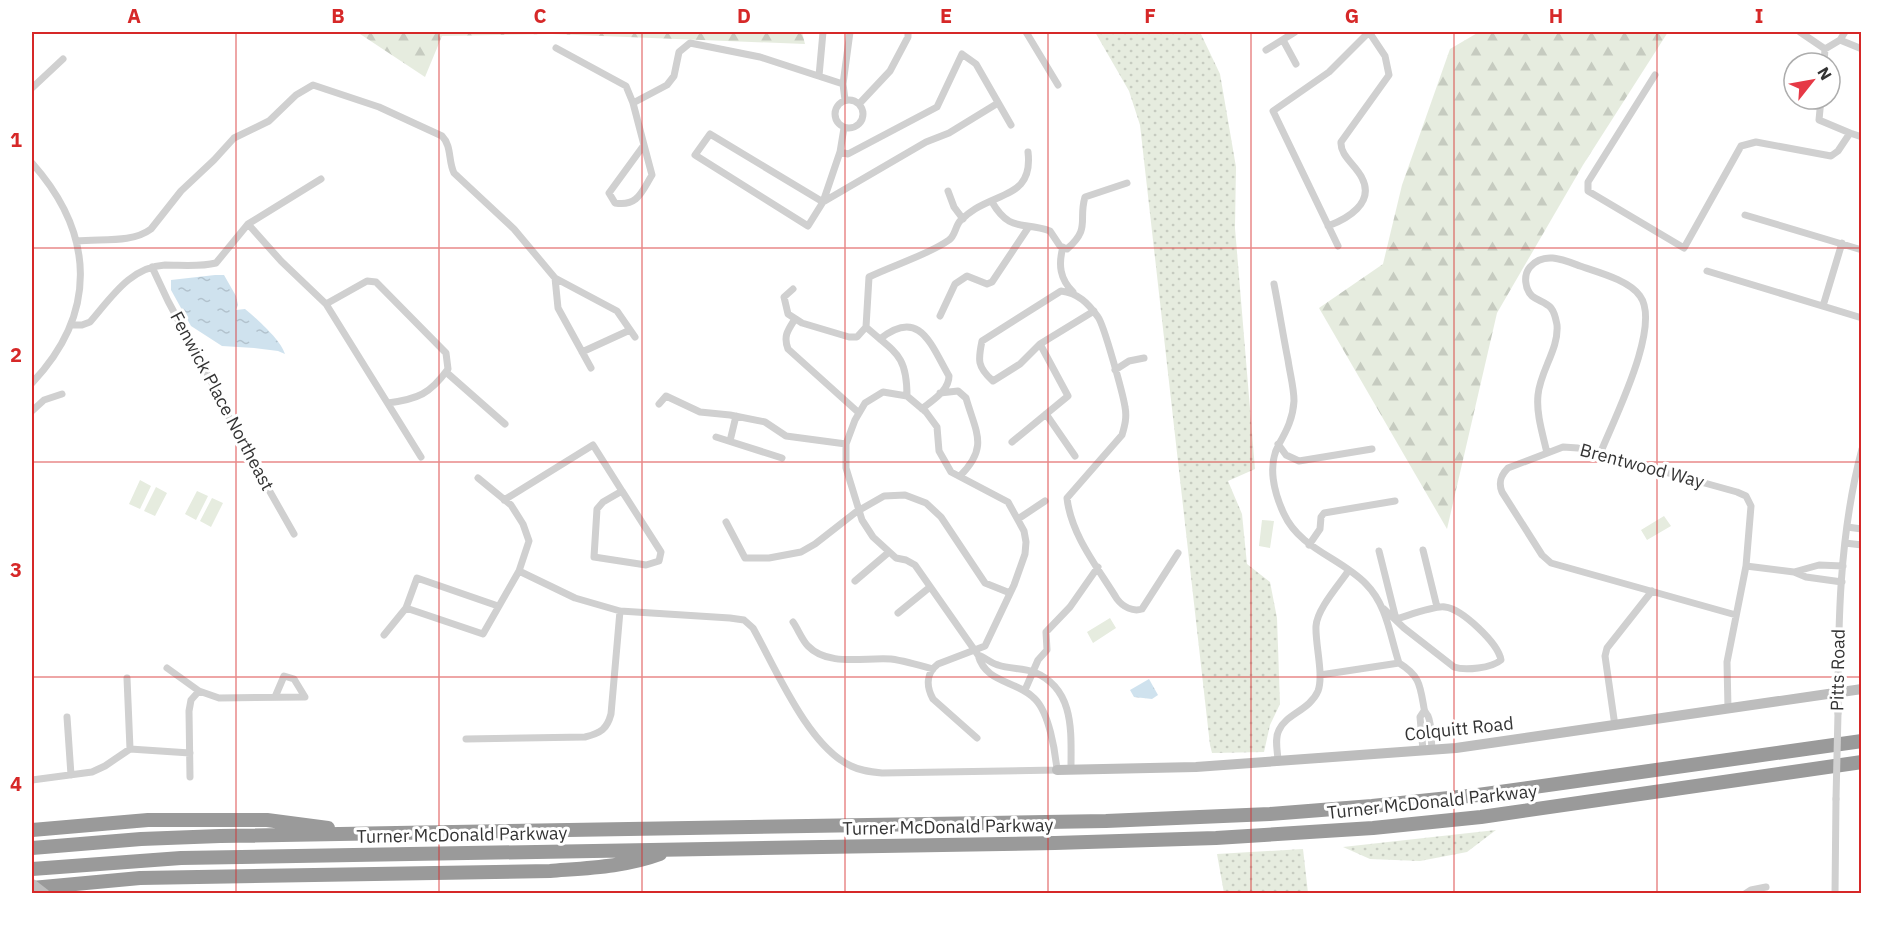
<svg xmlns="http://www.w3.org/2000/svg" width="1893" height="925" viewBox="0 0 1893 925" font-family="'IBM Plex Sans',sans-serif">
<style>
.grass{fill:url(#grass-dots)}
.forest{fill:url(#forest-firs)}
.garden{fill:#e6ecdf}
.water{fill:url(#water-ripples)}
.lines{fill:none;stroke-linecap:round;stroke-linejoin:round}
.street{stroke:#d0d0d0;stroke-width:7}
.secondary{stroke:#bdbdbd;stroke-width:10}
.highway{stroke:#9a9a9a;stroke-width:14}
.street-bridge{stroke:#d0d0d0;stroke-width:7}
.secondary-bridge{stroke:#bdbdbd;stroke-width:10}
.grid{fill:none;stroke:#d62828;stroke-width:1.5;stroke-opacity:0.55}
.labels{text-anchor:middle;stroke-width:6;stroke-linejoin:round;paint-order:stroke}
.street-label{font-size:18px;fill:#333;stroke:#fff}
.neatline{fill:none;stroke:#d62828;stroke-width:2}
.grid-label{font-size:20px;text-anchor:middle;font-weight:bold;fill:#d62828}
</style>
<defs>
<pattern id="grass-dots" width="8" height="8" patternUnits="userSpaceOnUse" patternTransform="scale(1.5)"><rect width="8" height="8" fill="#e6ecdf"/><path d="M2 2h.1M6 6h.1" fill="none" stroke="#c6cbc0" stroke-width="1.8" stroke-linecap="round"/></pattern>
<pattern id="forest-firs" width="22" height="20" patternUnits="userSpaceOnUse" patternTransform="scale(1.5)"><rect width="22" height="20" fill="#e6ecdf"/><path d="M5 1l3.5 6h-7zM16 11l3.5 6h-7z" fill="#c6cbc0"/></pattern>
<pattern id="water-ripples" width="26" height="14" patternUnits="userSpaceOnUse" patternTransform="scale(1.5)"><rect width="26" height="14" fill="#cfe2ee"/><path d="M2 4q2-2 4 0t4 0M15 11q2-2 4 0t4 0" fill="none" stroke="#b2c2cd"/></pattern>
</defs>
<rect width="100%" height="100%" fill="#fff"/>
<path class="grass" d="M1095,32H1200L1220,74L1236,167L1235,228L1255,469L1228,481L1242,514L1247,564L1270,582L1277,618L1280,704L1270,725L1264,752L1212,753L1210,745L1140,125L1129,91Z
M1496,830L1467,852L1420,861L1370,859L1343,847Z
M1303,849L1308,893H1224L1217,854Z"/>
<path class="forest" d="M357,32H802L805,44L552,34L442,36L425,77Z
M1479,32H1668L1583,165L1497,313L1447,529L1319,308L1383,264L1402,185L1450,49Z"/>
<path class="garden" d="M140,480L151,486L140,509L129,504Z
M156,487L167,493L155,516L144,511Z
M197,491L208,496L196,520L185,514Z
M212,498L223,503L211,527L200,521Z
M1664,516L1671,526L1647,540L1641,530Z
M1262,520L1274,521L1270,548L1259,546Z
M1110,618L1116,628L1093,643L1087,632Z"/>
<path class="water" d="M215,275H224L236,296L238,305L236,310L245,309C257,319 281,340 285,354L278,351L254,348L222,346L191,326L171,290V280Z
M1149,679L1158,695L1152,699L1134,697L1130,690Z"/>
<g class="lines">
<path class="street" d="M1026,32L1058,85
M1800,32L1825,49L1824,63
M1283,40L1296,64
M1840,40L1862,49
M556,48L626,86L633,103L644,145
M1825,49L1840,40L1845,32
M1266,50L1295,32
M1655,75L1588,182V191L1684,248L1741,146L1756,142L1831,156L1838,151L1850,133L1819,120L1821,99
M819,76L823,32
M843,84L850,32
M32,88L63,59
M835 114a14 14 0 1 1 28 0a14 14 0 1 1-28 0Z
M633,103L667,85L674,76L679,52L690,43L760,57L843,84L845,100
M859,104L890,71L908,37V32
M1850,133L1862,137
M710,134L823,202L808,226L695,155Z
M644,145L652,175C642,191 638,207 615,203L609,193Z
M840,152L848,154L937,107L962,54L976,64L1011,125
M32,163C95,234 98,313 32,383
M948,191L954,207L963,219
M823,202L926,142L949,133L998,103
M823,202L840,152L844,128
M992,202C1010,233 1023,221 1050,231L1060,246L1067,249C1091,228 1078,221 1085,197L1127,183
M1745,215L1862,250
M248,224L281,261L326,304L421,457
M1328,226C1347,219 1375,203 1362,178C1356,165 1340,156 1341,142L1389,75L1385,56L1369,32
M76,241C100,238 131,244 151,229L181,191L214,160L234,138L269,121L296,95L313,85L379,107L442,136C452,146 448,161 454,173L514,229L555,278L617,311L635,337
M1338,246L1273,111L1329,72L1369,32
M1063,247C1058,265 1060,279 1073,292
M152,267L168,301L219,396L236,432L294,534
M1707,271L1862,318
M555,278L558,308L591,368
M1274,284C1279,309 1283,335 1288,360C1290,374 1294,388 1294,401C1293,418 1287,430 1279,444C1267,465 1274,493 1284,514C1300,549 1341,558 1366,584C1387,605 1390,636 1399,663
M793,289L784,297L788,314L802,323L849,337H857L866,327
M326,304L367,281L376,282L446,353L448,369C430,394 418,399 388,403
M1823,306L1842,243
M940,316L955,284L967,276L987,284L992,282L1028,228
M795,319C788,330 783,336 788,349L859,413
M71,325H82L90,322C111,298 130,267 165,265C182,265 200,267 216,263L248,224L321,179
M880,339C920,307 931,345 949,376C949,391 932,400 922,409
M1040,344L1094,311
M582,352L630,330
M1115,370L1129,361L1144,358
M446,372L505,424
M940,393L958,391L966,398C976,433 989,447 960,476
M659,404L666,396L700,412L730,415L765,422L786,436L846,444
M32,411L44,400L62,394
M1046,414L1075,456
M716,437L782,458
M730,441L736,416
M1012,442L1068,396L1040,344L1020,364L993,381C977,367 978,360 982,341L1061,291C1078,293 1088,303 1098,317C1104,325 1123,394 1125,407C1127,417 1125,425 1122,435L1067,498C1071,535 1098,568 1117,599C1123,607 1133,612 1142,609L1178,553
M1278,444L1286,455L1299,461L1372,449
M1547,453C1543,435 1536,414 1538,395C1540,371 1559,349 1557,325C1556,320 1555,313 1551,308C1546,302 1538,301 1532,296C1525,289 1523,275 1530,267C1544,251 1564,260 1580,266C1597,272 1629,280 1640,296C1662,326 1613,421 1600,454
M622,491L661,552L659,561L646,565L594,557L597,509L603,502Z
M504,500L593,445L622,491
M1018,519L1045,501
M726,522L745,558H769L801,552L815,544L856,512L884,496L905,495L926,503L941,517L985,583L1010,593
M1847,527L1862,529
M1845,543L1862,545
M1309,545L1320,529L1321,517L1324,513L1395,501
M1423,550L1437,607
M1379,551L1396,619
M1746,566L1794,572L1806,577L1842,582
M519,571L575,598L620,611L730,618L744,620L753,628C776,669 808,746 851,766C861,771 871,772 882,773L1057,770C1055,750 1049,713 1035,699C1017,680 986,684 978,655L915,565L906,560L896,558L873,537L862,520L846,468V444L855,420L865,403L883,392L907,396
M1794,572L1819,565L1843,566
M855,581L889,552
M406,608L483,634L519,571L529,541L523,524L511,505L478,478
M1384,609L1404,628L1454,667C1465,671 1492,668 1501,660C1498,643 1462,609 1445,607C1436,605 1407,616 1396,619
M898,613L930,587
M793,622C798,629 802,640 808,646C828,667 865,657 891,659C905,661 919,665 933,669
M384,635L406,608L417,578L498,606
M978,655C985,657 990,663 998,665C1009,669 1023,668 1034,672C1075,689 1071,732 1071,768
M167,668L199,691L219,698L305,697L294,679L284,676L275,697
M1320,675L1399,663C1420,676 1420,685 1424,708C1424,711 1426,713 1428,716C1432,724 1431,740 1432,750
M127,678L130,749
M1025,690L1038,660L1047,650L1046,632L1070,607L1098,567
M1728,709L1727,662L1746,566L1751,506L1746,496L1737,492L1578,448L1563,447L1508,468C1501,475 1498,482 1502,492L1542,555L1551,563L1736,615
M1838,713C1838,625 1839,535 1862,449
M67,717L71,775
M1615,726L1605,656L1607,648L1652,591
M977,738L933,699C926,686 926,673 938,664L985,646L1014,585L1025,554L1026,542L1024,531L1008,502L951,472L939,451L937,427L926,412L907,396C907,354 895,353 866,327L869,277C891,266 930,254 949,240C955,236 955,227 960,221C964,217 970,212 975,209C1003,192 1033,194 1028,152
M466,739L585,737C601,733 607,729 611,714L620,611
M1423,750L1420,717L1424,711
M1278,762C1278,752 1274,739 1279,730C1286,714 1310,710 1318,691C1324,675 1315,644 1316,626C1317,609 1339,585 1349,570
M190,777L189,711L191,700L199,691
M32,780L92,772L105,766L130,749L190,753
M1745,894L1751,890L1766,887
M1835,894L1836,799"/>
<path class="secondary" d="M1057,770L1196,767L1456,748L1862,689"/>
<path class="highway" d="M32,830L148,820H267L328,828
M32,848L141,839L220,836L1106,821L1270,814L1372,806L1478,795L1862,741
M32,869L181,858L1055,843L1216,838L1373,828L1481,817L1862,762
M32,888L140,878L550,871C588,868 625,867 660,854"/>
<path class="street-bridge" d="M1836,799L1838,713"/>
<path class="secondary-bridge" d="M32,884L45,894"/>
</g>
<path class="grid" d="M236,32V894M439,32V894M642,32V894M845,32V894M1048,32V894M1251,32V894M1454,32V894M1657,32V894M32,248H1862M32,462H1862M32,677H1862"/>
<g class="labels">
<g class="street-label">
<text transform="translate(222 401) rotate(62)" y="6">Fenwick Place Northeast</text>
<text transform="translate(1642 466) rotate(15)" y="6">Brentwood Way</text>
<text transform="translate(1838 670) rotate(-89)" y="6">Pitts Road</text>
<text transform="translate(1459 729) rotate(-6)" y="6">Colquitt Road</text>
<text transform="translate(1432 802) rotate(-6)" y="6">Turner McDonald Parkway</text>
<text transform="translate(948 827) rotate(-1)" y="6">Turner McDonald Parkway</text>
<text transform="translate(462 835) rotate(-1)" y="6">Turner McDonald Parkway</text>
</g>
</g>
<rect width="1893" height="925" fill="none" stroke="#ffffff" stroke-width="66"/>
<g transform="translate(1812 81) rotate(59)"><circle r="28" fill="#ffffff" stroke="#adadad" stroke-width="1.5"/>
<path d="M0-4.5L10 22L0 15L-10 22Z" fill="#e63946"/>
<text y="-9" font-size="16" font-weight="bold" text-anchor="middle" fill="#333333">N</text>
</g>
<rect x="33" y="33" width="1827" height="859" class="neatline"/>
<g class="grid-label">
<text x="134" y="23">A</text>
<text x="338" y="23">B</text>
<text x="540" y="23">C</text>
<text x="744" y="23">D</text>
<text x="946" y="23">E</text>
<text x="1150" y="23">F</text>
<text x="1352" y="23">G</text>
<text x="1556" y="23">H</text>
<text x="1759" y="23">I</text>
<text x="16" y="147">1</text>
<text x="16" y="362">2</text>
<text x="16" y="577">3</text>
<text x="16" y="791">4</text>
</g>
</svg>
